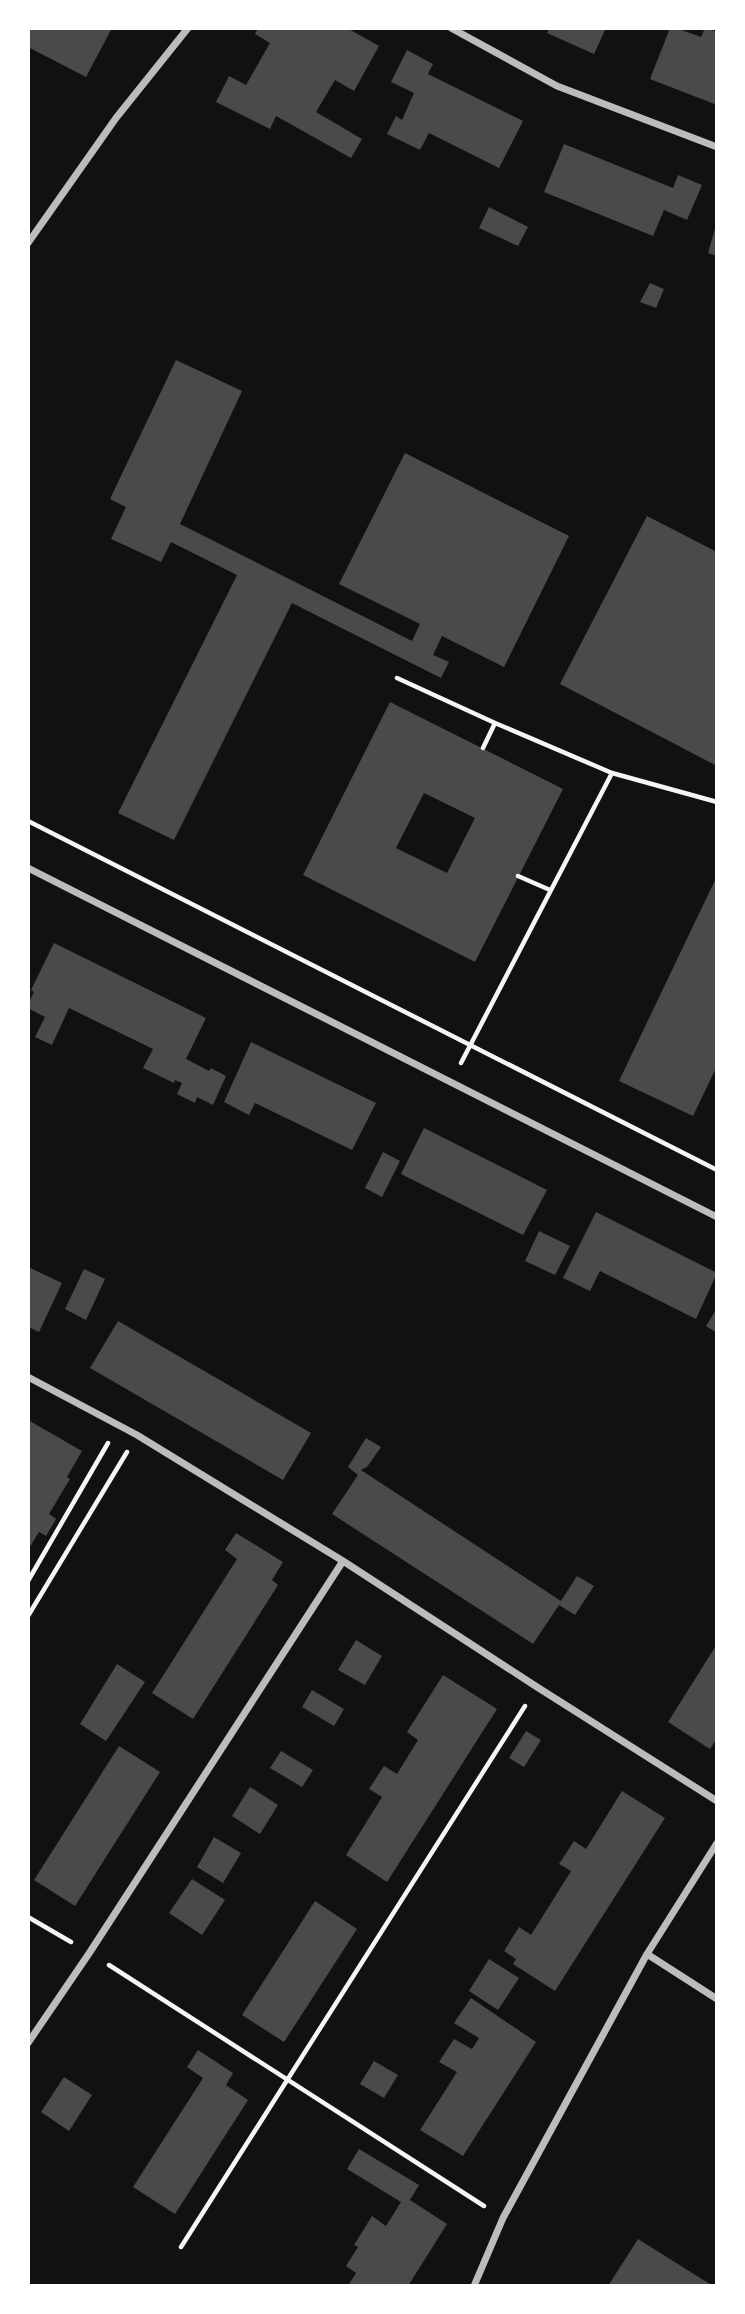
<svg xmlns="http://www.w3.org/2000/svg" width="745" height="2314" viewBox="0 0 745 2314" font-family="'Public Sans',sans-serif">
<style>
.building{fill:#4a4a4a;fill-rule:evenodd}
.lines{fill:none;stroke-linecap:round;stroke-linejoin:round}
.path{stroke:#f5f5f5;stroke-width:4.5}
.minor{stroke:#bcbcbc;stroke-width:7}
</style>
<rect width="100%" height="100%" fill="#111"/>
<path class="building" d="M28,28H112L86,77L28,47Z
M258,28H347L379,46L354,91L335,80L316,112L362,139L351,158L276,116L270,129L216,102L229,76L246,85L270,43L255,34Z
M550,28H606L594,54L547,33Z
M670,28H676L701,37L705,28L717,32V105L650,79Z
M407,50L433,64L428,74L523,121L499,168L429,133L420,150L387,134L396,116L402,120L414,93L391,82Z
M564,144L673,188L678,175L702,185L687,220L664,210L653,236L544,192Z
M489,207L528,227L518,246L479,228Z
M716,225H717V256L708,253Z
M650,283L664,289L656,308L640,302Z
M176,360L242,391L180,524L412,641L420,624L339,584L405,453L569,536L504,667L442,636L433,655L449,662L441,678L292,603L174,840L118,813L237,575L171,542L161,562L111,539L126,507L110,499Z
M647,516L717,552V766L560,684Z
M390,702L563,789L475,962L303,875ZM424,793L475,818L447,873L396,848Z
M717,876V1066L693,1116L619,1081Z
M54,943L206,1018L186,1059L209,1071L211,1068L226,1076L213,1105L197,1097L195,1103L177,1094L182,1083L175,1080L174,1083L143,1068L153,1049L69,1008L52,1045L35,1037L45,1017L28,1008V1004L34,992L31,990Z
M251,1042L376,1103L352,1150L255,1103L249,1115L224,1102Z
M424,1128L547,1190L523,1235L401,1174Z
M383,1152L400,1161L382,1197L365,1188Z
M596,1212L717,1273L696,1319L600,1271L590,1291L563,1278Z
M539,1231L570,1246L555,1275L525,1261Z
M28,1267L62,1283L39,1332L28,1327Z
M84,1269L105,1279L86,1320L65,1309Z
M717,1308V1333L706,1326Z
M118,1321L311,1433L283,1480L90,1368Z
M28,1420L82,1451L67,1477L70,1479L49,1514L56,1519L46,1536L39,1532L28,1550Z
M366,1438L381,1447L367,1467L361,1470L561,1601L577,1576L594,1586L575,1615L559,1605L533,1644L332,1514L358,1475L348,1467Z
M236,1533L283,1562L272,1580L278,1585L193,1719L152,1693L237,1559L225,1550Z
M356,1640L382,1656L365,1685L338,1670Z
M717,1644V1738L710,1749L668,1722Z
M117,1664L145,1682L106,1741L80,1724Z
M443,1675L497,1709L387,1882L346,1855L382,1797L369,1789L384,1766L397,1774L418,1740L407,1732Z
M312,1690L344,1709L334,1726L302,1707Z
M526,1731L541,1740L524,1767L509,1758Z
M119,1746L160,1772L75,1906L34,1880Z
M281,1751L313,1770L302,1787L270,1768Z
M250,1787L278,1805L260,1834L232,1816Z
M622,1791L665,1818L555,1991L513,1964L516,1959L504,1951L519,1927L531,1935L571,1871L559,1864L574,1841L586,1849Z
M214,1837L241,1853L223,1883L197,1867Z
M192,1879L225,1900L202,1935L169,1913Z
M315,1901L357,1929L284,2042L242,2015Z
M489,1959L519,1978L498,2010L469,1991Z
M471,1998L536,2042L463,2156L420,2130L457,2072L439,2062L454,2039L472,2049L479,2038L454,2023Z
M198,2050L233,2073L226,2085L248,2100L175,2214L133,2187L203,2078L187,2067Z
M374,2061L398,2075L384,2098L360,2084Z
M64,2077L92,2095L69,2131L41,2112Z
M359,2149L419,2185L410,2200L447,2224L408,2286H348L356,2273L346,2266L358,2247L354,2245L372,2216L386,2226L401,2202L347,2169Z
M638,2239L713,2286H608Z"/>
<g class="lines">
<path class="path" d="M397,678L495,723L612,773L717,802
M483,748L495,723
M28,821L717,1170
M518,876L550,890
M461,1063L612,773
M28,1581L108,1443
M28,1616L127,1452
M28,1917L71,1942
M109,1965L484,2206
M181,2247L525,1706"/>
<path class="minor" d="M451,28L557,86L717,147
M28,243L116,118L188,28
M28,868L717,1217
M28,1377L137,1435L343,1561L537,1687L717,1801
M647,1954L717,1999
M28,2043L90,1952L343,1561
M474,2286L503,2218L647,1954L717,1843"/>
</g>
<rect width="745" height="2314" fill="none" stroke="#ffffff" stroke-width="60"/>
</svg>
